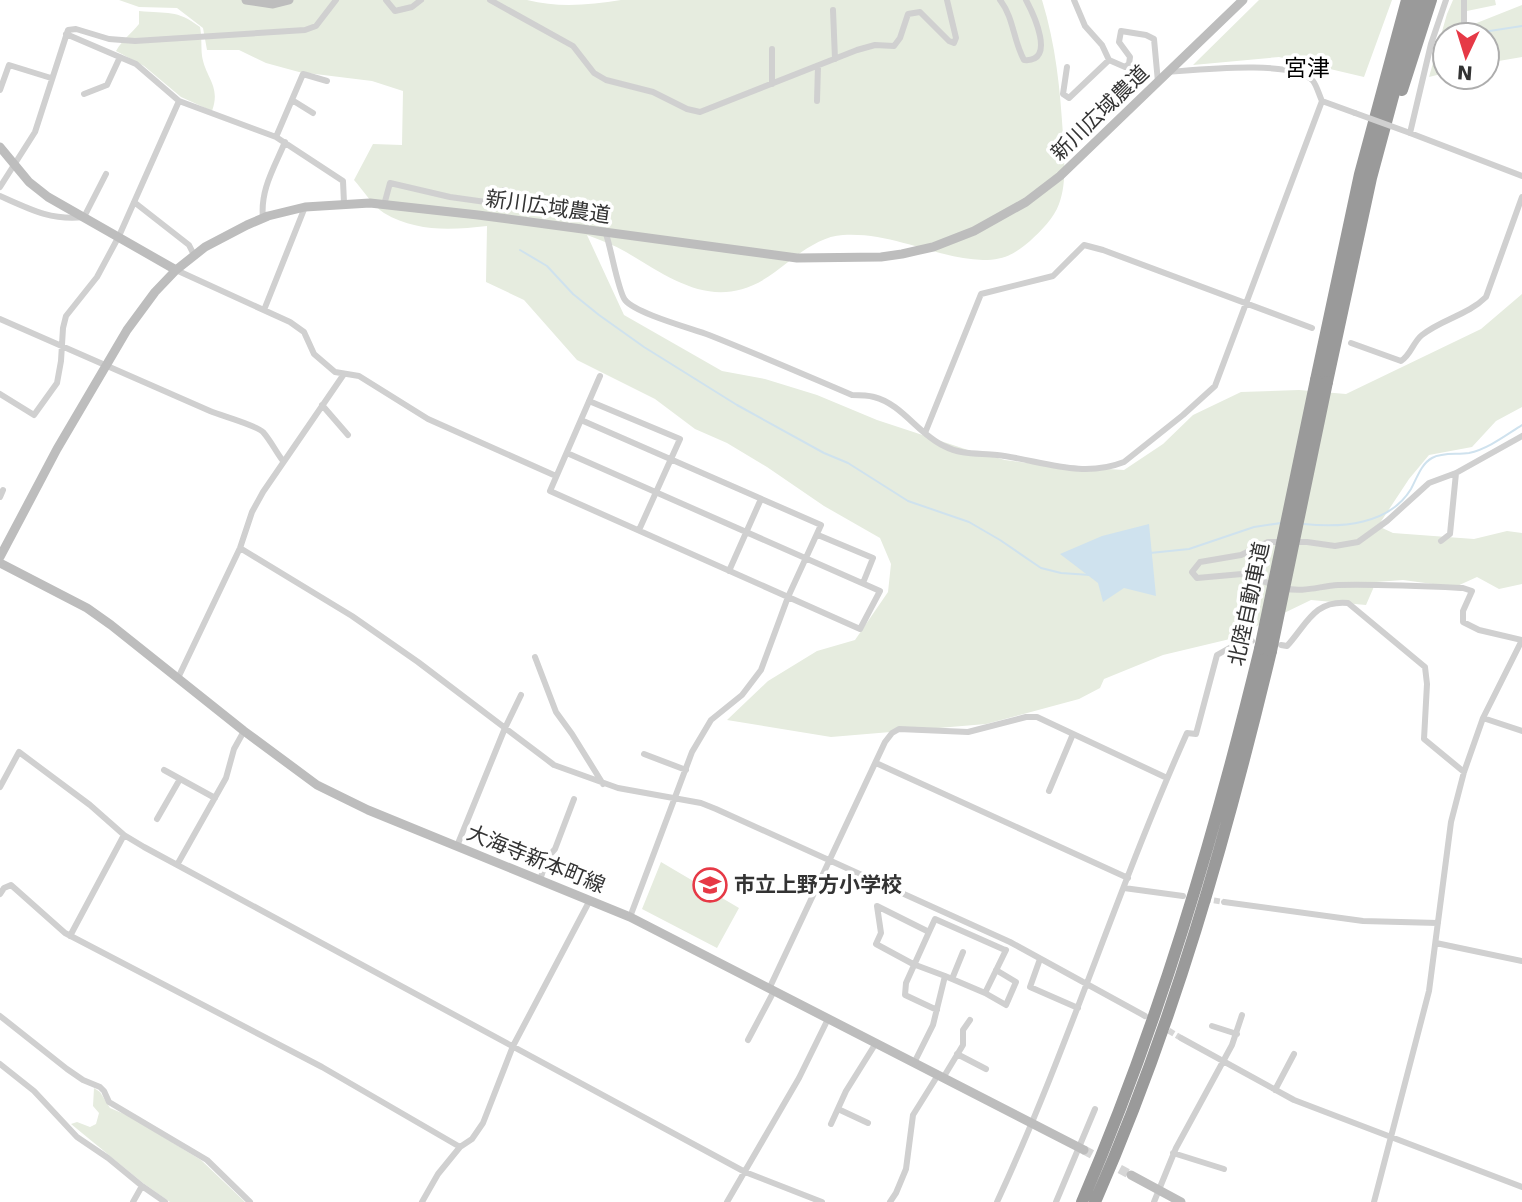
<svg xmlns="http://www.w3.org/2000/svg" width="1522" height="1202" viewBox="0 0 1522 1202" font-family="'DejaVu Sans','Noto Sans JP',sans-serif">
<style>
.green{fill:#e6ecdf}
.water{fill:#cfe2ee}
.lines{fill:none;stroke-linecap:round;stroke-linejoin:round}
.stream{stroke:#cfe2ee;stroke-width:2}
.street-tunnel{stroke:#d6d6d6;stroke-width:6;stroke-dasharray:6 3;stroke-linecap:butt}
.secondary-tunnel{stroke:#d6d6d6;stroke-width:9;stroke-dasharray:9 4.5;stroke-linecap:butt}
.street{stroke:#d0d0d0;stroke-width:6}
.secondary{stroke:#bdbdbd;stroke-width:9}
.highway{stroke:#9a9a9a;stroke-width:12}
.street-bridge{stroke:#d0d0d0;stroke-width:6}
.highway-bridge{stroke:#9a9a9a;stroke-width:12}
.labels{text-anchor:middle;stroke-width:7;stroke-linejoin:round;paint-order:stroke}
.street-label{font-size:21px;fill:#333;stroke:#fff}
.poi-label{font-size:21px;font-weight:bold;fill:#333;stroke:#fff;text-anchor:start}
.neighbourhood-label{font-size:23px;fill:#000;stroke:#fff}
</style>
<rect width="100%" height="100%" fill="#fff"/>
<path class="green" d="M119,0H527C559,8 589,5 621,0H1042C1056,46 1060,88 1063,135C1064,157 1067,183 1059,204C1054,218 1041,231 1030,241C1015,254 1004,260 983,260C934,258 893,232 843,235C818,236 794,258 775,272C719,314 676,282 626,252C614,245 600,240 587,235L624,315L722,371L765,379L817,395L877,420L968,450L1005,460L1043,465L1124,470L1163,444L1193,415L1241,392L1299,390L1346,394L1481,329L1522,294V407L1496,421L1472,447L1429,455L1409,479L1378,526L1393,533L1474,539L1507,531L1522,533V584L1499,589L1477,577L1455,587L1403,580L1376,582L1366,605L1311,600L1230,639L1163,655L1104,679L1100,688L1079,699L986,724L831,737L727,720L768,681L817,651L855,640L888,592L891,564L880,538L824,506L767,467L727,443L695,429L655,399L577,360L524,300L486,282L487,226C451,230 416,232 384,213C373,206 363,190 354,180L373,144L402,145L403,91L372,81L299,72L266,63L239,50H207L203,28L177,8L139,7Z
M1259,0H1392L1364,77L1279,57L1193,65Z
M1453,0H1495L1496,5L1462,12L1464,28L1522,5V57L1487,63V35H1445V73L1429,77L1447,14Z
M139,11C168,14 176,9 200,27C202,37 201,47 202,56C206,79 221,86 212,111L181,97L144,66L116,51C123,39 131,34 139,24Z
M661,862L739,908L717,948L642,909Z
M94,1088L100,1092L110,1108L129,1116L201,1160L245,1202H170L143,1183L71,1124L77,1122L90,1127L96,1124L99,1113L93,1106Z"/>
<path class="water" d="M1149,524L1156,596L1124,588L1103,602L1098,583L1060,554L1102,536Z"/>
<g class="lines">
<path class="stream" d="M1451,34L1483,32L1522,26
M520,250L547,266L573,294L599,315L644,347L737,405L824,453L848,463L908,501L969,522L1000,540L1041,568L1061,573L1090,575
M1304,524C1341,528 1389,525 1411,489C1417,478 1421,464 1432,458C1443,452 1457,455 1469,453C1488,449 1506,435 1522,425
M1150,553L1189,549L1254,527L1281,523"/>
<path class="street-tunnel" d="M1205,899L1224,902
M1161,1026L1181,1038"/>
<path class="secondary-tunnel" d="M1084,1150L1131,1175"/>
<path class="street" d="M386,0L395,11L412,7L421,0
M490,0L573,46L594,73L606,80L653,92L687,109L700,112L857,50L875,45L894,46L900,38L908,14L920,12L949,41L954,43L956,38L947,0
M1000,0C1014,18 1013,40 1024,60C1057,63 1033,13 1026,0
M1074,0L1085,26L1102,45L1109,60L1125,67L1129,64L1130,57L1119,42L1121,31L1146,35L1154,39L1158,82
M1446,0L1431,44L1410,133L1522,176
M833,10L835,59
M1464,31V0
M66,34L136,64L179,101L276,137L343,181L344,203
M1067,67L1063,94L1069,98L1109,60
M772,84V49
M0,90L9,65L51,78
M84,94L107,85L120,57
M292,100L313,113
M817,101L818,66
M1322,101L1355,113
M276,137L303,74L327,81
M0,187L35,132L68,30L76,29L109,39L135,41L305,30L316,26L336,0
M0,196C29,209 52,221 84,217L106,174
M134,202L189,245L194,255
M384,205L390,183L450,197L500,204L504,190
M263,218C260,190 274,168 285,142
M606,234C611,248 618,291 625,300C637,314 690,328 709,335C757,354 805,375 852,395C859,395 867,395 874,397C902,404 918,434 944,446C961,455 978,453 997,455C1040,460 1081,479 1124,462L1183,415L1215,386L1322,101C1319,95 1317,86 1313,81C1295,59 1196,70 1168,72
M176,270L290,322L304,332L314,354L335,372L359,376L428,419L556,476
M264,310L305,207
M0,319L210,411C222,416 256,425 263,432C271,441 276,452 283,461
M1351,343L1401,361C1411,355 1413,342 1422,335C1442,319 1468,315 1486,297L1522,197
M0,394L34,415L57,383L61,361L63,328L66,316L97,277L119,236L179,101
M589,401L680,439L639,530
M322,405L348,435
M581,420L821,525L788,597L761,670L742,695L711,720L692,752L630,917
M925,433L981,294L1053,276L1084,245L1103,250L1312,328
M567,453L880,591L860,629L550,491L600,376
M0,497L3,490
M818,535L873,558L863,583
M1441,541L1450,534L1456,473
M240,548L352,616L418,662L554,765L618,788L701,803L716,809L1010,942L1145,1016
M729,571L761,499
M1274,585L1242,574L1197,578L1192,572L1200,562L1241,555L1268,542H1307L1335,546L1358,542L1387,521L1429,483L1456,473L1522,436
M1284,588C1303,593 1320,586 1338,585C1380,584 1421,586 1463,588L1472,591L1463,611V622L1479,630L1522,640L1483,718L1464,772L1451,822L1429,991L1374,1202
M1281,645L1287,646C1307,624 1314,600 1348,603L1425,667L1427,684L1424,739L1464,772
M535,657L556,712L572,734L603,784
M178,678L240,548L252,512L263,492L344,374
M1483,718L1522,731
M644,754L686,770
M876,763L1128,878
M164,770L215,798
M0,787L19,752L90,805L124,835L144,847L745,1172L822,1202
M1049,791L1073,734
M157,819L180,779
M457,846L505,728L521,695
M177,865L226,778L234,749L244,731
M540,880L547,858L555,849L574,799
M1124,888L1183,896
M0,894L4,888L11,885L65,933L322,1067L460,1147
M1224,902L1363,921L1438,923
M929,932L906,983L905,995L937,1010
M70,936L124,835
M1436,943L1522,961
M1040,959L1030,987L1078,1008
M945,976L913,964L876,944L881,933L877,906L929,932L935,919L1005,950
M952,979L963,952
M769,989L885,742L892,733L899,729L968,732L1026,717H1037L1167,778
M985,993L1006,1005L1016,982L996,970
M0,1016L67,1069L83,1080L100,1087L104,1091L109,1102L207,1160L250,1202
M1212,1026L1237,1034
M1181,1038L1294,1100L1522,1187
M748,1040L774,991
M957,1054L986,1069
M914,1063L933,1025L945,976L985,993L1006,950
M0,1064L34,1091L77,1137L108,1158L142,1186
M943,1078L963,1045V1030L970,1020
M1275,1090L1294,1054
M838,1109L868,1123
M831,1124L846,1091L876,1043
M1173,1153L1224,1169
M133,1202L142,1186L165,1202
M422,1202L438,1174L460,1147L472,1139L483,1123L513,1046L590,900
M727,1202L799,1078L828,1019
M890,1202L896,1193L906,1169L913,1115L938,1075
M997,1202C1068,1049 1118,887 1187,733L1196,734L1217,655L1233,646L1252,641
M1056,1202L1095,1109
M1154,1202L1176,1148L1232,1045L1242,1015"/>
<path class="secondary" d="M246,0L273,4L289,0
M0,147L29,182L48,197L176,270
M0,557L57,449L127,330L155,292L176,270L205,247L247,225L268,216L305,207L370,203L478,215L797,258L881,257L902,254L933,247L974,231L1026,202L1060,176L1243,0
M0,563L87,608L111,625L244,731L317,785L368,810L630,917L1084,1150
M1131,1175L1181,1202"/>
<path class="highway" d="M1402,90L1431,0
M1316,380L1360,174L1407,0
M1327,382L1371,178L1419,0
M1082,1202C1159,1023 1214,838 1260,649
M1095,1202C1173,1025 1226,839 1271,651"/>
<path class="street-bridge" d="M1355,113L1410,133"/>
<path class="highway-bridge" d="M1260,649L1316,380
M1271,651L1327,382"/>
</g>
<defs>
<symbol id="school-ring" viewBox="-11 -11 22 22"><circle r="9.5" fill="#fff" stroke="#e63946" stroke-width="1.5"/><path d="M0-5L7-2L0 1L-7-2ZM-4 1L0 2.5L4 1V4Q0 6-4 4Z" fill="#e63946"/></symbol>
</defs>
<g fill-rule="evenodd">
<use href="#school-ring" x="691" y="866" width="38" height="38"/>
</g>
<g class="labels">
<g class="street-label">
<text transform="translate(1100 113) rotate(-44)" y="7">新川広域農道</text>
<text transform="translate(548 207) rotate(8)" y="7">新川広域農道</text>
<text transform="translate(1249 604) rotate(-78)" y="7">北陸自動車道</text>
<text transform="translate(536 859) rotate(22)" y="7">大海寺新本町線</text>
</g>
<g class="poi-label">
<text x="734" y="892">市立上野方小学校</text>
</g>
<g class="neighbourhood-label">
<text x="1307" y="76">宮津</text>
</g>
</g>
<g transform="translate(1466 56) rotate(184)"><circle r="33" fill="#ffffff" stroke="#adadad" stroke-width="2"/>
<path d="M0-5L12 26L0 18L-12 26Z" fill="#e63946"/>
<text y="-10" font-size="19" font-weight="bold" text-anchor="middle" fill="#333333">N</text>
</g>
</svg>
